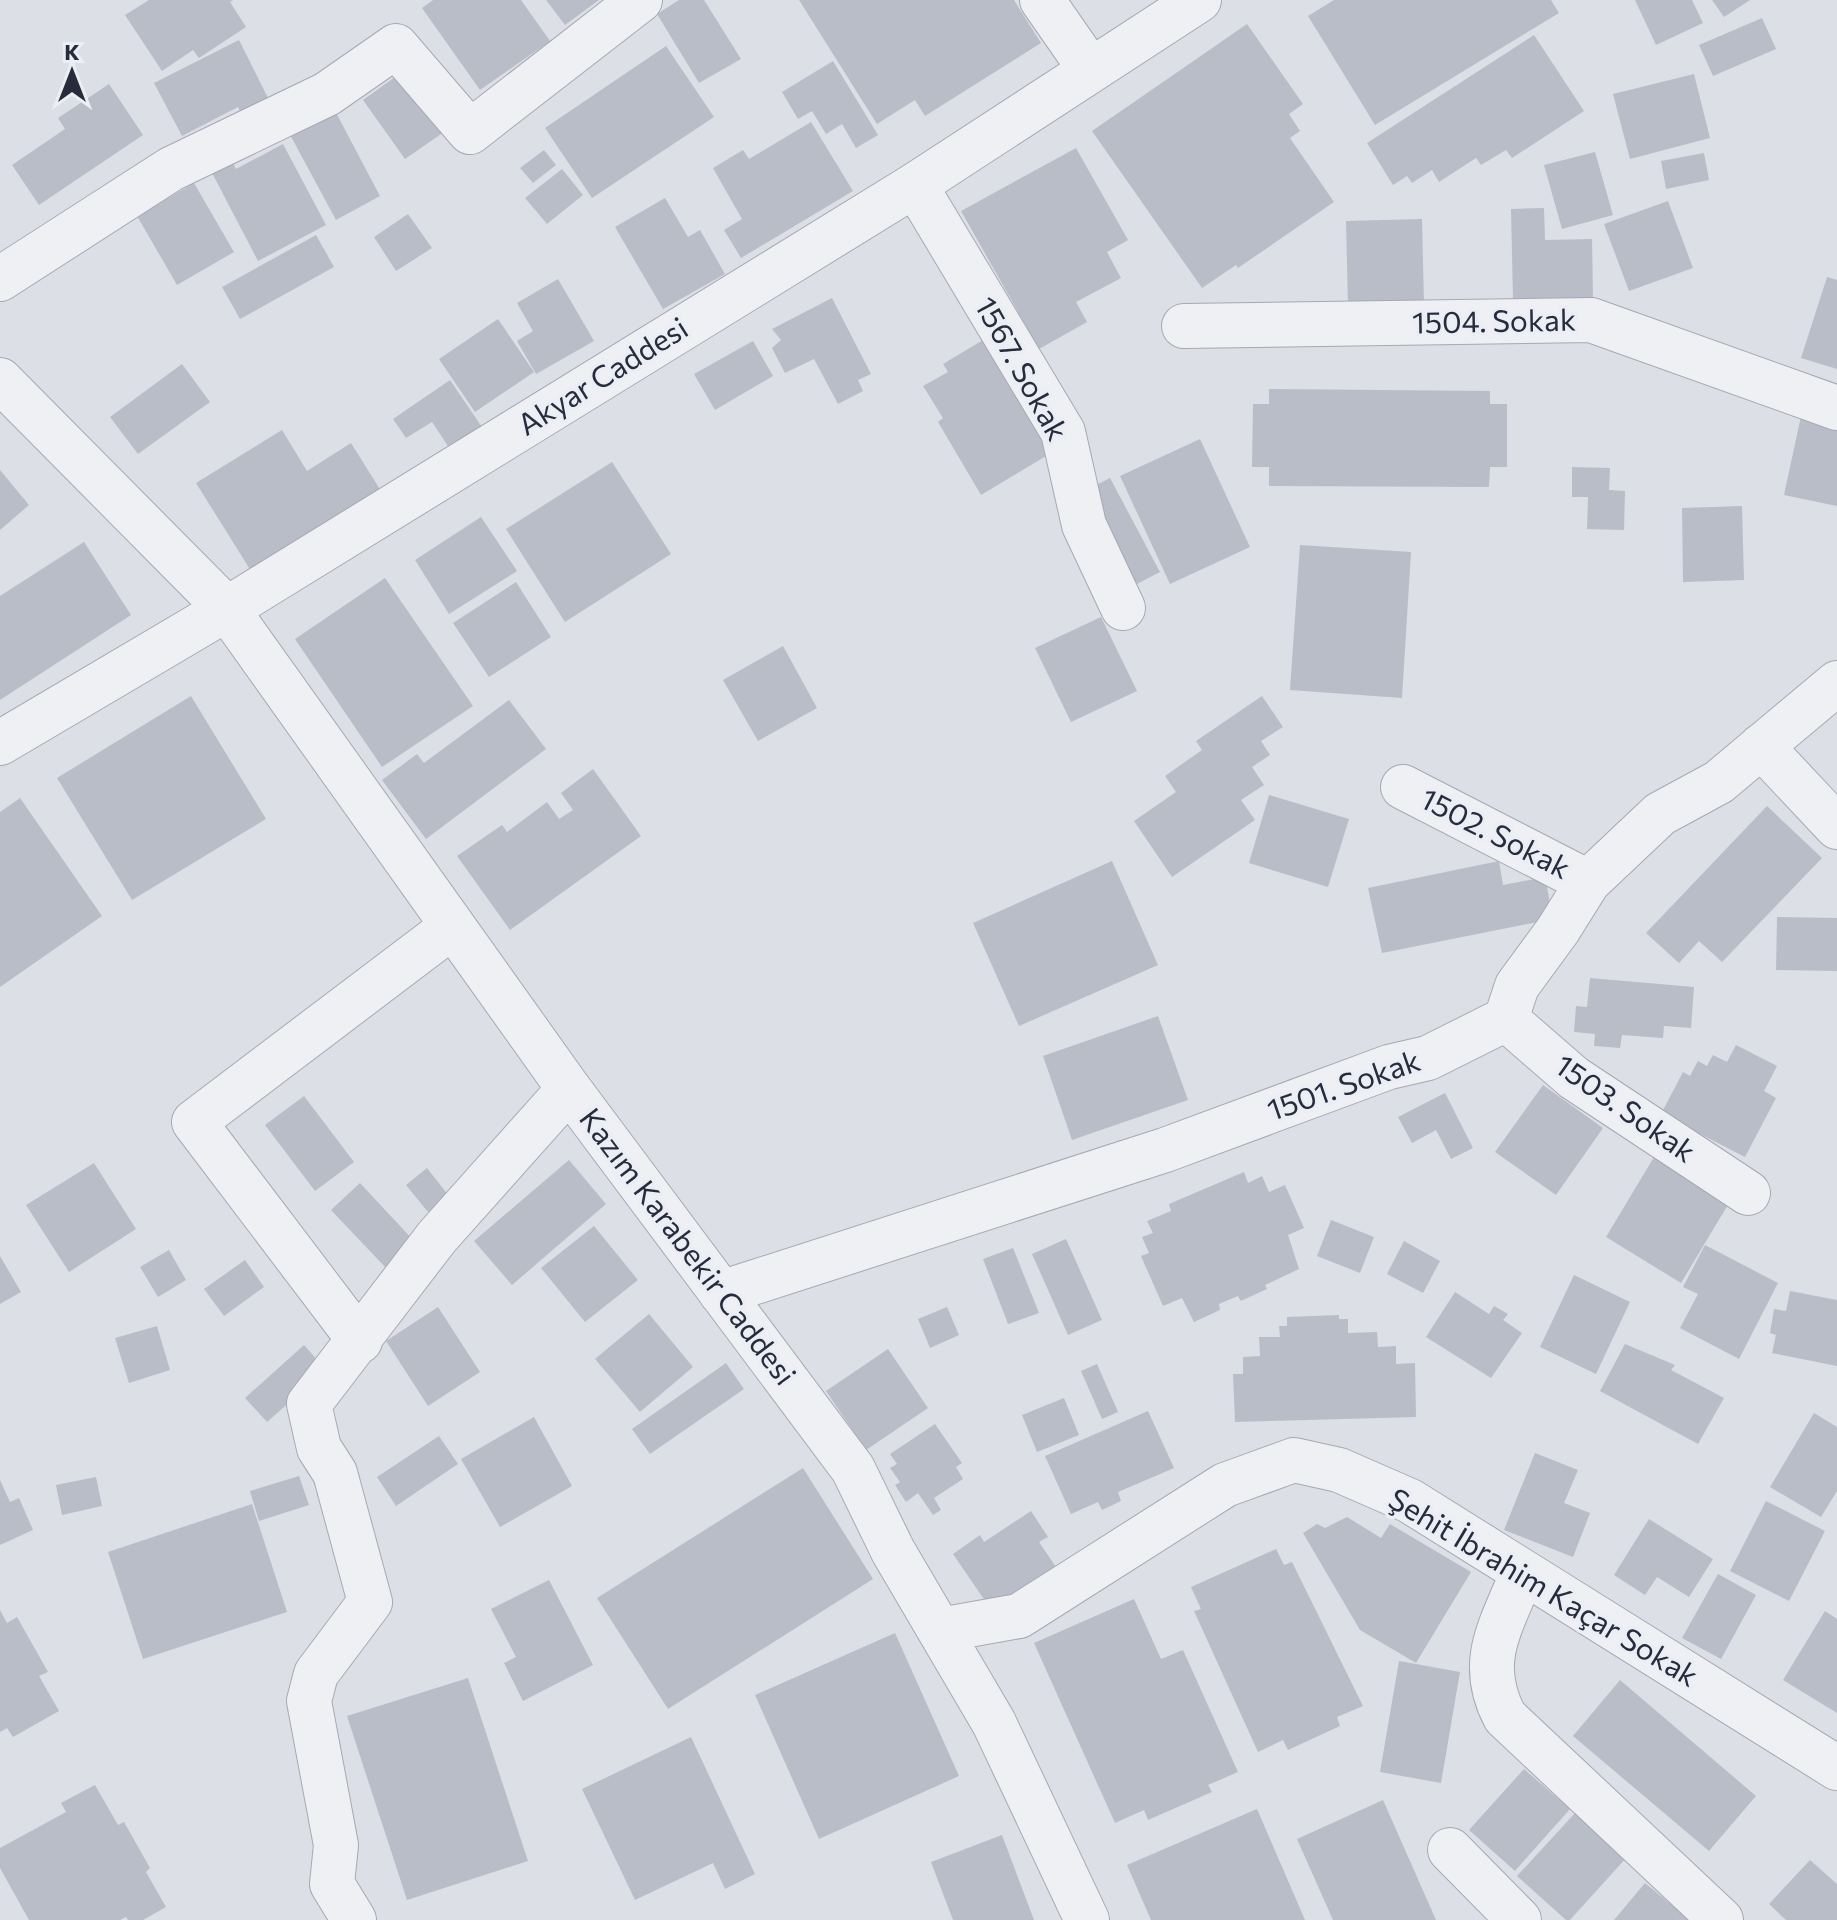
<svg xmlns="http://www.w3.org/2000/svg" width="1837" height="1920" viewBox="0 0 1837 1920" font-family="Commissioner,sans-serif">
<style>
.building{fill:#b9bdc8}
.lines{fill:none;stroke-linecap:round;stroke-linejoin:round}
.minor-casing{stroke:#a5a9b3;stroke-width:46}
.minor{stroke:#eef0f4;stroke-width:44}
.labels{text-anchor:middle;stroke-width:7;stroke-linejoin:round;paint-order:stroke}
.street-label{font-size:30px;fill:#262c3b;stroke:#ebeef4}
</style>
<rect width="100%" height="100%" fill="#dcdfe6"/>
<path class="building" d="M149,0H233L230,2L246,27L199,58L193,50L162,71L125,15Z
M433,0H521L550,41L480,90L422,8Z
M546,0H599L565,25Z
M679,0H704L741,59L699,83L657,14Z
M799,0H1014L1041,43L925,116L915,100L877,124Z
M1334,0H1551L1559,13L1375,125L1308,16Z
M1635,0H1692L1703,23L1656,45Z
M1712,0H1750L1724,17Z
M1762,18L1776,49L1713,76L1699,45Z
M1247,24L1303,104L1289,114L1300,131L1290,138L1334,202L1238,268L1236,265L1202,288L1092,131Z
M1534,35L1584,111L1512,158L1506,150L1481,165L1476,158L1439,182L1432,170L1412,183L1407,176L1393,185L1367,143Z
M239,40L270,102L242,116L238,107L182,136L154,83Z
M666,46L714,117L592,198L545,128Z
M833,61L878,135L856,148L842,124L826,134L812,111L798,119L782,92Z
M402,72L444,132L405,159L363,100Z
M1694,74L1710,138L1630,159L1613,94Z
M109,84L143,135L39,205L12,165L65,129L58,118Z
M333,107L380,196L336,220L288,131Z
M811,122L853,191L741,258L724,230L742,219L713,168L743,150L749,159Z
M283,144L326,225L258,261L210,169L231,159L236,169Z
M1076,148L1128,240L1107,252L1121,278L1076,302L1087,322L1039,349L961,211Z
M544,150L556,165L533,183L520,168Z
M1595,152L1613,215L1562,229L1544,165Z
M1704,153L1709,180L1666,189L1661,161Z
M562,169L583,195L547,224L525,198Z
M194,183L234,252L177,285L137,216Z
M665,198L688,237L700,230L725,274L663,309L615,227Z
M1668,201L1693,268L1629,291L1604,224Z
M1544,208L1545,240L1592,239L1593,298L1513,300L1511,209Z
M408,214L432,248L396,271L374,237Z
M1422,219L1424,304L1348,306L1346,221Z
M316,235L334,267L240,319L222,287Z
M1827,277L1837,280V369L1801,358Z
M558,279L594,341L536,374L517,341L533,331L517,303Z
M832,298L871,374L858,380L863,391L838,404L814,359L785,373L772,348L781,340L772,329Z
M498,319L534,372L475,412L439,359Z
M983,340L1051,453L981,495L938,422L943,418L923,386L948,372L943,364Z
M753,341L773,376L715,410L694,374Z
M182,364L210,402L138,454L110,417Z
M450,380L484,430L452,452L432,422L406,438L393,419Z
M1269,389L1490,391V404H1507V467H1490L1489,487L1269,486V467H1252L1253,404H1269Z
M1801,416L1837,424V506L1784,495Z
M282,430L307,471L351,443L381,491L251,571L196,483Z
M1200,439L1250,547L1170,584L1120,476Z
M612,462L671,554L565,622L506,529Z
M1572,467L1610,468L1609,490L1625,491L1624,530L1587,529L1588,497H1572Z
M0,470L29,505L0,530Z
M1110,478L1160,572L1131,587L1081,493Z
M1742,506L1744,580L1683,582L1682,508Z
M481,517L517,571L449,614L415,560Z
M84,542L131,615L0,700V596Z
M1300,545L1411,552L1402,698L1290,690Z
M385,578L473,706L382,767L295,639Z
M516,582L551,637L489,677L453,623Z
M1101,617L1137,691L1071,722L1035,648Z
M783,646L817,708L758,741L723,680Z
M191,696L266,819L132,900L57,778Z
M1262,696L1283,727L1261,741L1270,755L1252,767L1264,785L1241,800L1255,820L1172,877L1134,821L1176,792L1165,776L1202,750L1196,741Z
M509,700L546,749L426,839L382,780L417,754L424,763Z
M593,769L641,836L510,930L457,856L502,825L507,832L547,802L559,819L573,810L561,793Z
M1269,795L1349,819L1328,887L1249,863Z
M20,798L102,916L0,987V812Z
M1767,806L1822,858L1722,962L1699,941L1679,963L1646,933Z
M1112,861L1158,965L1019,1026L973,923Z
M1499,861L1503,885L1545,877L1553,919L1382,953L1368,888Z
M1777,917L1837,918V971L1776,970Z
M1590,978L1694,987L1691,1028L1664,1026L1663,1038L1622,1035L1620,1048L1594,1046L1595,1034L1574,1032L1576,1006L1587,1007Z
M1158,1016L1188,1100L1072,1140L1043,1056Z
M1736,1045L1777,1066L1764,1091L1776,1098L1745,1157L1661,1114L1683,1072L1690,1076L1698,1061L1707,1066L1713,1055L1727,1062Z
M1543,1085L1603,1128L1556,1195L1495,1152Z
M1445,1093L1473,1148L1451,1159L1436,1130L1412,1143L1398,1117Z
M304,1096L354,1162L315,1191L265,1125Z
M1657,1152L1732,1198L1681,1283L1606,1237Z
M569,1160L606,1204L512,1285L474,1241Z
M94,1163L136,1229L69,1272L26,1205Z
M427,1168L449,1196L428,1212L406,1185Z
M1244,1172L1248,1183L1262,1176L1269,1192L1285,1185L1304,1228L1288,1235L1299,1269L1265,1285L1267,1289L1241,1301L1238,1296L1219,1304L1220,1310L1194,1322L1182,1298L1163,1306L1141,1256L1149,1253L1142,1237L1153,1233L1147,1221L1171,1211L1169,1204Z
M360,1183L415,1242L387,1269L331,1210Z
M1331,1220L1374,1237L1360,1273L1317,1256Z
M594,1226L638,1280L585,1322L541,1268Z
M1066,1239L1102,1320L1068,1335L1032,1254Z
M1404,1241L1440,1261L1423,1293L1387,1274Z
M1705,1245L1778,1283L1739,1359L1680,1328L1698,1294L1683,1287Z
M1013,1248L1039,1313L1008,1324L983,1259Z
M169,1250L186,1280L158,1297L140,1267Z
M0,1256L21,1292L0,1304Z
M245,1260L264,1287L224,1316L204,1289Z
M1574,1275L1630,1302L1596,1374L1540,1347Z
M1790,1291L1837,1300V1366L1772,1353L1776,1335L1770,1333L1774,1309L1786,1311Z
M1455,1292L1489,1314L1494,1306L1508,1314L1503,1320L1522,1333L1491,1378L1426,1337Z
M438,1307L480,1372L428,1406L386,1341Z
M947,1307L959,1335L930,1348L918,1319Z
M649,1314L693,1367L640,1412L595,1359Z
M1339,1315V1319H1348V1333L1377,1332L1378,1347L1396,1346V1364L1415,1363L1416,1417L1235,1422L1233,1374H1243V1357L1260,1356L1259,1337H1280L1279,1326H1287V1317Z
M157,1326L170,1370L129,1383L115,1338Z
M1625,1344L1675,1365L1671,1370L1724,1398L1698,1444L1600,1391Z
M304,1345L326,1370L267,1422L245,1398Z
M888,1349L928,1408L866,1450L826,1391Z
M726,1363L744,1389L650,1454L632,1429Z
M1097,1364L1118,1412L1102,1419L1081,1371Z
M1064,1398L1079,1435L1037,1452L1022,1415Z
M1148,1411L1174,1468L1118,1492L1121,1501L1102,1510L1098,1502L1071,1514L1045,1456Z
M1814,1413L1837,1427V1491L1821,1517L1770,1487Z
M534,1417L572,1486L500,1527L461,1459Z
M935,1424L962,1463L956,1467L963,1479L934,1498L941,1510L933,1515L918,1493L906,1502L895,1485L900,1482L890,1468L897,1464L890,1454Z
M439,1436L458,1464L396,1506L377,1477Z
M1535,1453L1578,1470L1564,1503L1590,1513L1573,1557L1504,1530Z
M803,1468L873,1579L668,1709L597,1598Z
M299,1476L309,1505L259,1521L250,1491Z
M96,1477L102,1506L62,1515L56,1485Z
M0,1480L10,1502L19,1498L33,1530L0,1545Z
M1766,1501L1825,1531L1789,1601L1730,1571Z
M252,1504L287,1612L143,1659L108,1552Z
M1031,1511L1048,1537L1039,1542L1056,1567L992,1611L953,1554L980,1535L984,1542Z
M1347,1517L1381,1538L1390,1524L1471,1572L1416,1663L1360,1630L1303,1533L1317,1524L1325,1528Z
M1649,1519L1713,1559L1689,1597L1657,1577L1645,1595L1614,1575Z
M1276,1549L1284,1565L1292,1562L1363,1706L1337,1717L1340,1726L1288,1750L1283,1740L1258,1752L1194,1611L1201,1609L1191,1587Z
M1718,1574L1756,1595L1721,1659L1682,1638Z
M549,1580L593,1665L523,1701L504,1663L516,1657L491,1609Z
M1134,1599L1161,1659L1183,1650L1238,1772L1208,1785L1212,1792L1148,1820L1144,1810L1115,1823L1034,1643Z
M0,1610L7,1623L17,1617L48,1672L39,1676L59,1711L13,1737L7,1728L0,1732Z
M1825,1611L1837,1619V1713L1783,1680Z
M895,1633L959,1776L819,1839L755,1695Z
M1399,1661L1460,1672L1441,1783L1380,1772Z
M468,1678L528,1861L407,1900L347,1716Z
M1620,1680L1756,1796L1709,1851L1573,1736Z
M691,1737L755,1874L725,1889L713,1863L635,1900L582,1789Z
M1524,1769L1570,1809L1515,1871L1469,1830Z
M95,1785L118,1825L124,1822L150,1868L146,1872L166,1907L143,1920H128L126,1917L120,1920H29L0,1868V1848L66,1812L61,1803Z
M1383,1800L1436,1920H1333L1297,1839Z
M1257,1809L1305,1920H1151L1127,1865Z
M1576,1812L1627,1857L1570,1920H1566L1517,1876Z
M1002,1835L1034,1920H953L931,1862Z
M1810,1860L1837,1884V1920H1786L1769,1904Z
M1645,1883L1690,1920H1614Z"/>
<g class="lines">
<defs>
<path id="minor" d="M1042,0L1090,69
M915,185L1063,432L1084,525L1123,608
M0,279L171,169L327,94L396,46L470,132L640,0
M1184,326L1591,320L1837,408
M0,380L227,609L569,1089L853,1469L893,1551L994,1723L1087,1920
M0,743L227,609L915,185L1199,0
M1761,746L1837,827
M1403,787L1588,882
M1506,1019L1574,1078L1748,1193
M721,1293L1165,1150L1389,1067L1428,1058L1506,1019L1517,986L1558,930L1588,882L1660,814L1719,782L1837,683
M360,1341L194,1122L453,926
M1522,1574C1501,1627 1476,1662 1505,1717L1721,1920
M940,1630L1019,1616L1225,1485L1294,1460L1339,1470L1410,1501L1837,1768
M1450,1850L1519,1920
M354,1920L332,1884L336,1845L309,1701L316,1674L370,1602L335,1473L319,1448L309,1404L437,1237L569,1089"/>
</defs>
<use href="#minor" class="minor-casing"/>
<use href="#minor" class="minor"/>
</g>
<g class="labels">
<g class="street-label">
<text transform="translate(1494 322) rotate(-1)" y="10">1504. Sokak</text>
<text transform="translate(1021 369) rotate(61)" y="10">1567. Sokak</text>
<text transform="translate(603 377) rotate(-32)" y="10">Akyar Caddesi</text>
<text transform="translate(1495 834) rotate(27)" y="10">1502. Sokak</text>
<text transform="translate(1344 1086) rotate(-19)" y="10">1501. Sokak</text>
<text transform="translate(1625 1109) rotate(35)" y="10">1503. Sokak</text>
<text transform="translate(687 1247) rotate(53)" y="10">Kazım Karabekir Caddesi</text>
<text transform="translate(1543 1588) rotate(31)" y="10">Şehit İbrahim Kaçar Sokak</text>
</g>
</g>
<g transform="translate(72 72)" stroke="#ebeef4" stroke-width="6" paint-order="stroke">
<path d="M0-6L14 30L0 20L-14 30Z" fill="#262c3b"/>
<text y="-12" font-size="22" font-weight="bold" text-anchor="middle" fill="#262c3b">K</text>
</g>
</svg>
